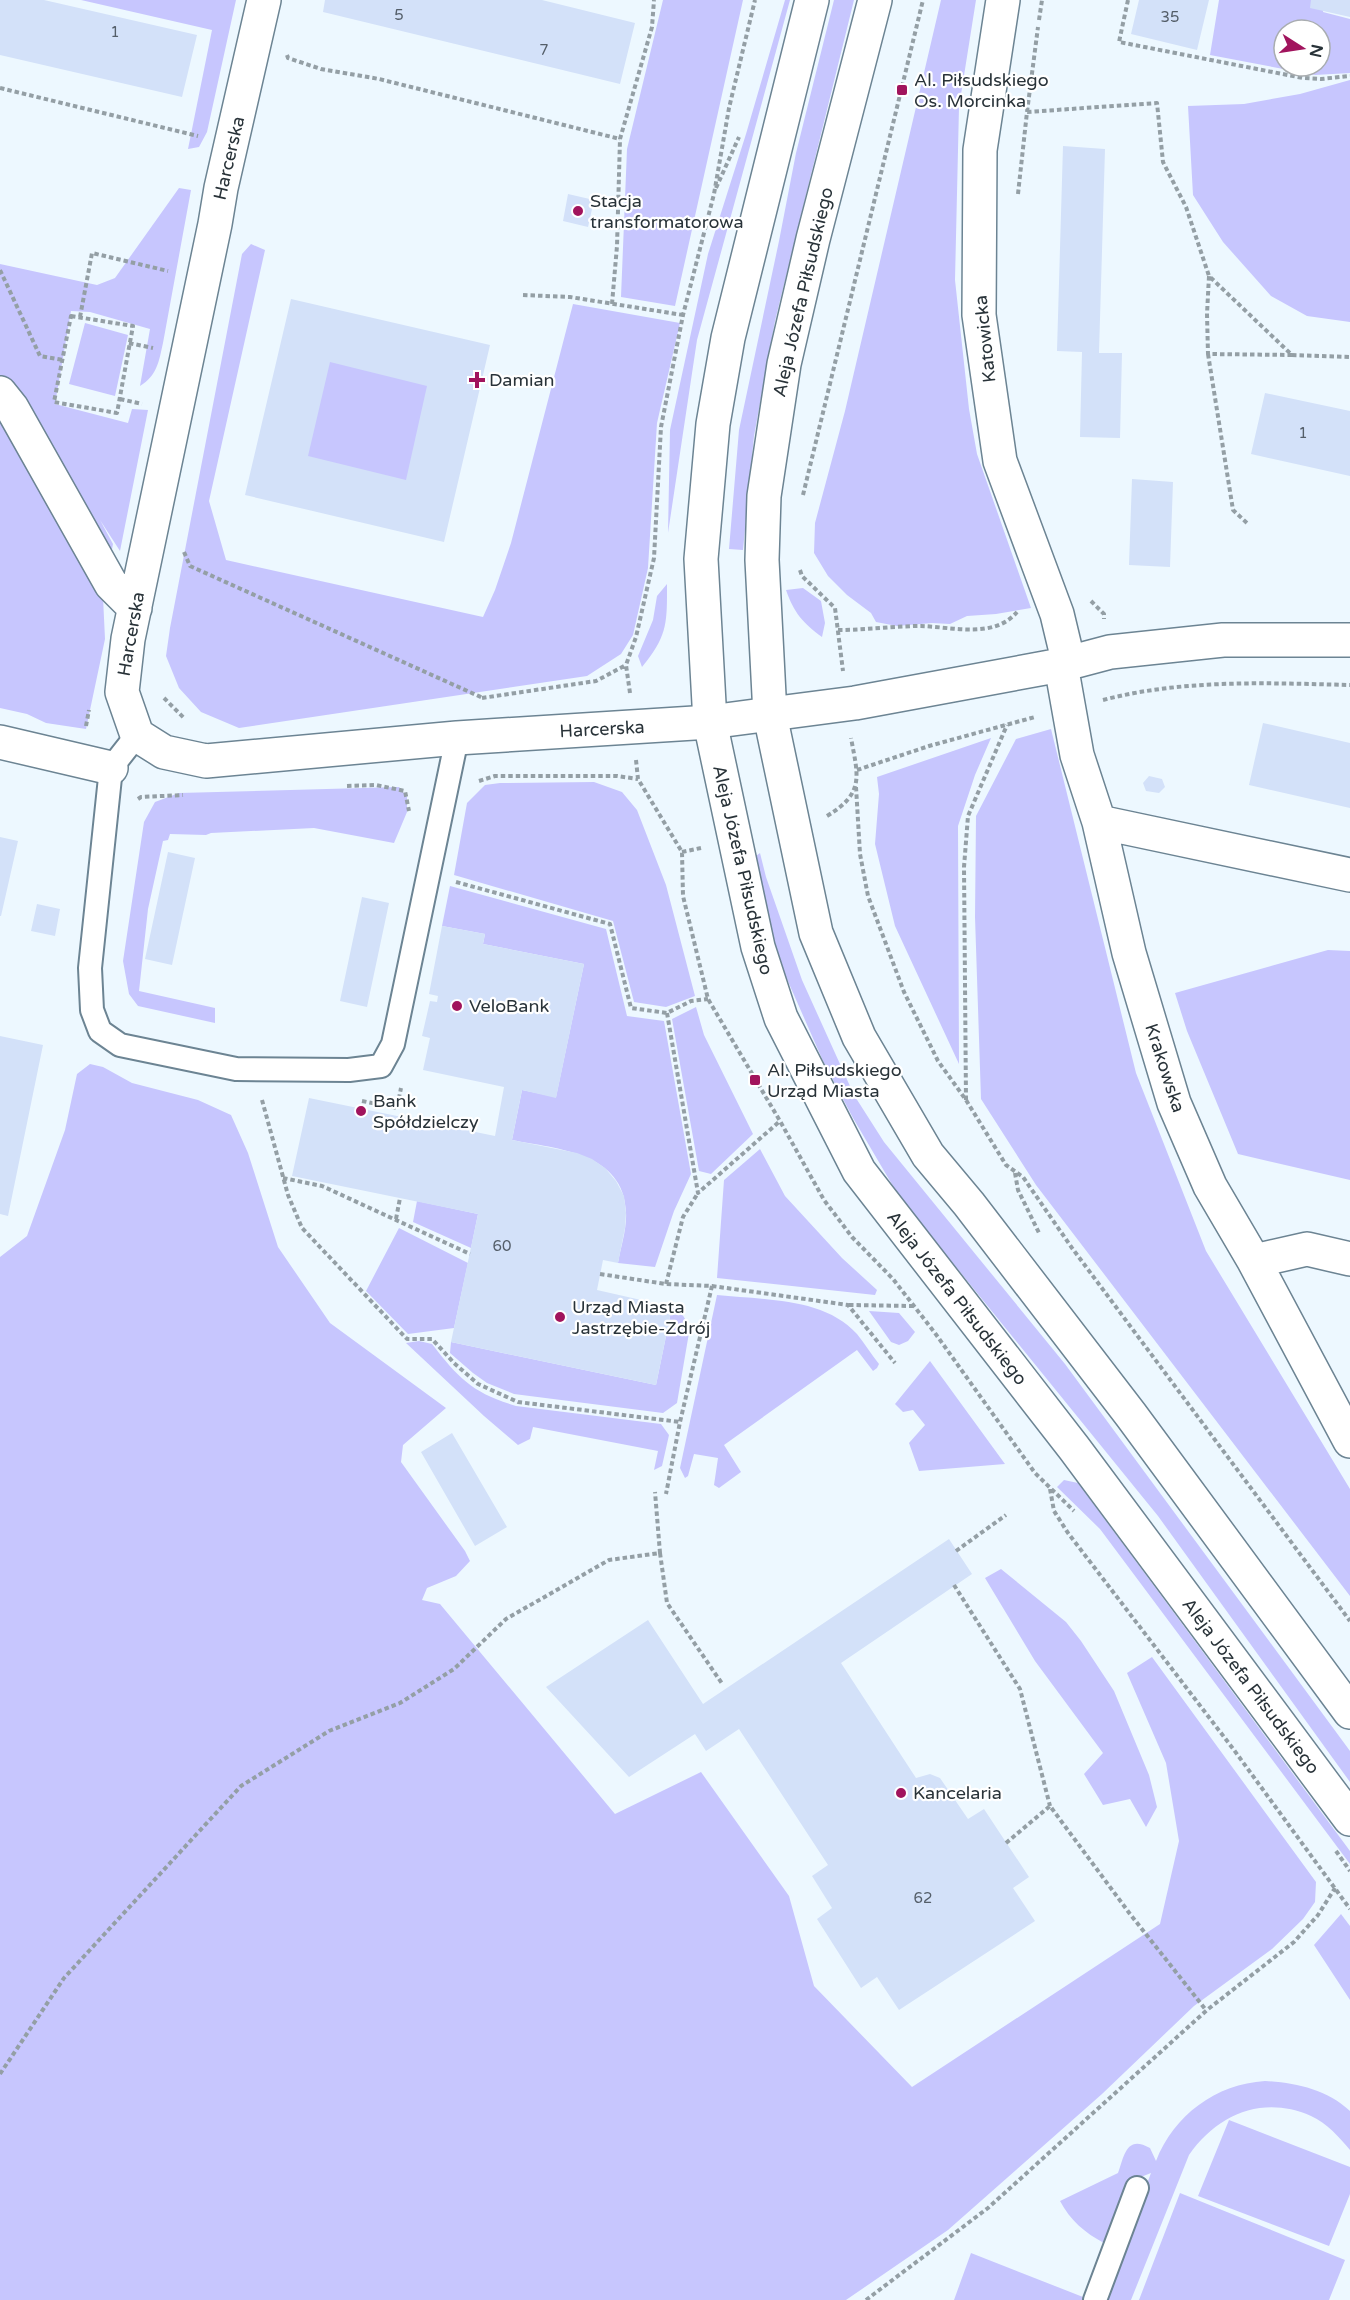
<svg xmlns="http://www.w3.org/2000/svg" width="1350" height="2300" viewBox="0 0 1350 2300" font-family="'Varela Round',sans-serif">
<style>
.green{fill:#c7c6fe;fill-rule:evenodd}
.building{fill:#d3e1f9;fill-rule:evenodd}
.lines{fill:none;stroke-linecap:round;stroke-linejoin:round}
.service-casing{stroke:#6c8493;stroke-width:26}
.minor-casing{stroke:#6c8493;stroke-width:36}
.secondary-casing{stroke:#6c8493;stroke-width:36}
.path{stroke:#949fa5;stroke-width:4;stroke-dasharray:4.5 3;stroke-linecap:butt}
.service{stroke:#fff;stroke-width:22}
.minor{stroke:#fff;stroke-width:33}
.secondary{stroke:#fff;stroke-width:33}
.poi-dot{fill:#a1145d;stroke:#fff;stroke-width:2}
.labels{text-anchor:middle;stroke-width:4.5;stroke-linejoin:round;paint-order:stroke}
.number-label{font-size:15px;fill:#545e69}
.poi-label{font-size:18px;fill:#293339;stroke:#fff;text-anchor:start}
.street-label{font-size:18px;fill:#293339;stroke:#fff}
</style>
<rect width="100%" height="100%" fill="#edf8ff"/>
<path class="green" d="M81,0H236L207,132L199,147L188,149L212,30Z
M663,0H743L675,306L621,297L627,149Z
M785,0H790L697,340L668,533L670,430L708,254L746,134Z
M834,0H854L775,321L754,436L743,550L729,549L739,430L779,241L796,153Z
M941,0H976L959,107L955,280L969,409L977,454L1031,608L996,614L967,616L950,624L932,623L897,626L876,622L871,613L847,595L828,576L814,553L815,523L845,411Z
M1219,0H1325L1323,12L1350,19V73L1315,75L1210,55ZM1284,30H1320V66H1284Z
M1350,80V322L1307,316L1271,296L1223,242L1193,195L1188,106L1244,104L1300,94Z
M179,188L191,190L163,343C159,361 157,376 140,386L150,329L90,312L71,311L55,404L128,423L132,409L148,410L120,551L100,520L113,544L103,597L105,639L86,729L46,723L27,714L0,708V264L97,285L115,278Z
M251,244L265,250L209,501L226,560L483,617L495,590L511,543L573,304L680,323L657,423L648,568L633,635L621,654L587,676L239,728L201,712L179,688L166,656L170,628L242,254Z
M85,323L128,335L115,396L69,384Z
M327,356L435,382L409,485L302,460Z
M667,584C667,622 668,636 642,667L638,656L653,620L657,596Z
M803,588L821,601L825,623L822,637C803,623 794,613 786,590Z
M1051,729L1136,1073L1206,1251L1350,1489V1596L1036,1185L981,1099L975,917L976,816L1016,739Z
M991,738L975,775L958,826L959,1064L895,926L875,844L879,794L877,777Z
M594,782L622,792L637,810L666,885L695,996L666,1007L634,1002L613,921L454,875L467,803L485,785L500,783Z
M399,787L407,797V812L394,843L314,828L211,833L206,835L170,834L168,840L163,841L148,909L139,991L215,1008V1023L138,1006L129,994L123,961L144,822L155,802L179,793Z
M760,853L766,877L802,980L854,1095L884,1142L1065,1364L1350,1751V1782L1158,1516L900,1198L853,1118L823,1061L776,954L748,862Z
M450,886L606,929L627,1016L664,1021L691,1174L674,1211L655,1267L618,1263C621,1246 627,1229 626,1212C624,1152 557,1149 512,1140L522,1090L556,1097L584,964L483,944L485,934L442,926Z
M1328,950L1350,951V1180L1238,1154L1187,1031L1175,993Z
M696,1007L704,1035L753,1134L711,1174L699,1171L672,1019Z
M90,1064L103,1067L132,1083L198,1100L231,1115L248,1153L278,1247L330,1323L446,1408L403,1445L401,1462L465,1551L470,1561L456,1576L427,1588L422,1600L440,1604L615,1814L701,1772L789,1896L814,1986L912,2087L1160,1924L1179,1841L1166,1763L1127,1673L1152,1657L1316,1882L1315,1902L1303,1919L1272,1949L1194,2006L1102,2094L948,2230L846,2300H0V1257L27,1236L65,1130L77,1074Z
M760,1149L785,1196L842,1258L877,1290L875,1295L717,1278L724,1180Z
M417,1201L478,1214L471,1248L413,1222Z
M399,1228L468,1263L454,1328L408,1334L366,1291Z
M717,1295C763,1300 824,1297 857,1334C865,1344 871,1354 879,1364L877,1368L873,1371L857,1350L724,1445L741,1472L719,1488L714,1485L718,1458L694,1454L688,1476L685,1478L680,1468Z
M672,1307L682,1314L690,1327L677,1403L663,1413L514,1394L487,1383L473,1373L450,1353L451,1342L656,1385Z
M869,1311L899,1313L915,1332L908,1341L899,1345L891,1342Z
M419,1341L432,1344C459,1379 473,1393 516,1406L661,1424L669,1435L662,1466L654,1470L658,1451L533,1427L530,1439L518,1445L484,1416L406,1343Z
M930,1361L1005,1464L919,1471L909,1443L925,1425L913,1410L903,1412L895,1404Z
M1064,1480L1078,1483L1350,1851V1864L1100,1529L1057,1487Z
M1001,1569L1066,1622L1081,1641L1114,1691L1149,1775L1157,1807L1146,1827L1130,1799L1103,1805L1084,1774L1103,1753L1035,1661L985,1578Z
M1341,1914L1350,1926V2000L1314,1945Z
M1265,2081C1296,2083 1326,2089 1350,2111V2150C1339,2137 1327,2123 1311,2116C1263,2095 1218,2114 1189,2155L1131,2300H1103L1151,2173L1128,2182L1104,2243C1085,2233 1070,2220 1060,2201L1118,2173C1124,2157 1126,2134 1150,2148L1156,2161C1174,2115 1216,2084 1265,2081Z
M1229,2120L1350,2167V2194L1329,2246L1198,2196Z
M1180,2193L1345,2260L1329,2300H1139Z
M971,2253L1083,2297L1082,2300H954Z"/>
<path class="building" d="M0,0H44L197,35L182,97L0,55Z
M325,0H542L635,23L620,84L323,12Z
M1139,0H1209L1197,50L1131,34Z
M1311,0H1350V17L1310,8Z
M1063,146L1105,149L1099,353H1122L1120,438L1080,437L1082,352L1057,351Z
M568,194L594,200L588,227L563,221Z
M291,299L490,345L444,542L245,495ZM330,362L427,386L406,480L308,456Z
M1265,393L1350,411V476L1251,454Z
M1132,479L1173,482L1170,567L1129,565Z
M1263,723L1350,743V808L1249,785Z
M1149,776L1162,779L1165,787L1159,793L1146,791L1143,783Z
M0,837L18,841L1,916H0Z
M168,852L195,858L172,965L145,959Z
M362,897L389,903L367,1007L340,1001Z
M37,904L60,909L55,936L31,931Z
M442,926L485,934L483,944L584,964L556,1098L522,1090L512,1140L577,1153L592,1159L605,1168L616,1181L624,1196L626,1213L625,1228L618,1263L603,1260L597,1290L672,1307L656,1385L451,1342L478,1214L292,1176L309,1098L495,1136L504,1087L423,1070L430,1038L422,1036L430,1001L437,1002L438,996L429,994Z
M0,1036L43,1045L8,1216L0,1214Z
M452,1433L507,1527L475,1546L421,1452Z
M949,1539L972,1574L841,1663L916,1778L930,1774L940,1778L968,1819L984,1809L1029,1877L1013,1888L1035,1921L899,2010L877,1977L861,1988L817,1919L832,1908L812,1876L828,1865L739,1729L706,1751L695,1734L629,1777L546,1687L648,1620L703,1704Z"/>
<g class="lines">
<defs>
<path id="service" d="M137,735L111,768L90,968L92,1010L100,1031L120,1045L236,1069L349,1070L381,1066L393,1044L457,738
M1095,2300L1137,2188"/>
<path id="minor" d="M264,0L221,188L215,224L128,639L122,692L137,735L164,752L206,761L457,738L710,722L855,703L1061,665L1110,652L1223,640H1350
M1003,0L980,150L979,315L1000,461L1057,614L1068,660L1061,665
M0,393L12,408L111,584L135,608
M1061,665L1077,755L1099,822L1129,953L1174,1103L1210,1186L1254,1261L1350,1441
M0,742L111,768
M1099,822L1350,875
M1254,1261L1307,1249L1350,1259"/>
<path id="secondary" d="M812,0L728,338L713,424L701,559L710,722L758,947L781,1018L859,1171L1074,1448L1350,1819
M875,0L813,239L784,364L764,496L762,560L770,715L816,933L859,1037L928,1155L969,1204L1131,1415L1350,1712"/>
</defs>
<use href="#service" class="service-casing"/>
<use href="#minor" class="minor-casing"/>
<use href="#secondary" class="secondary-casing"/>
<path class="path" d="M1128,0L1119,42L1303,78L1321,79L1350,76
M1039,20L1042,0
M287,55L288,58L321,69L379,79L620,139
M0,88L198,136
M1027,112L1038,27
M716,188L739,137
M1018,194L1027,112L1157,103L1163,162L1186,207L1209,276L1292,355L1208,354L1207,314L1209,276
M0,270L40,356L63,360
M523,295L570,297L683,315
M612,304L617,246L620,139L652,27L654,0
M71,316L133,326L117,413L54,402Z
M80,317L92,253L168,271
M129,343L153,348
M1208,354L1233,510L1248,524
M1292,355L1350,357
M120,399L142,404
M803,495L923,0
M184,552L190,566L483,698
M800,570L802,576L835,608L843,671
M1091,601L1104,614V619
M838,630C866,630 894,626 921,626C953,627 994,639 1017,612
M630,693L626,665L636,637L654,558L661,427L683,315L714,194L729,108L755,0
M164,698L184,718
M482,698L596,681L626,665
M1103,700C1183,679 1268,683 1350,685
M86,726L89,710
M636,760L638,779L682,852L683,896L708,999L780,1121L824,1200L852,1237L893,1279L935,1333L1035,1473L1074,1511
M857,770L929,746L1035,717
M479,781L495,776H617L638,779
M347,786L376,785L405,791L409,811
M856,787L860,854L868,896L904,992L938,1061L966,1100L1006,1165L1023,1177L1072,1248L1350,1621
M138,799L141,797L183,795
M827,816C865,793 858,776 851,738
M682,852L701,848
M456,882L610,924L631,1008L667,1013L691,1001L708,999
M667,1013L698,1193L780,1121
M262,1100L288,1195L302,1228L407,1339H432L454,1363L478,1384L518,1402L680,1422
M966,1100L964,867L968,816L1007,725
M362,1101L397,1108L401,1088
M1015,1173L1018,1190L1040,1235
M283,1178L322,1186L470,1254
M396,1219L400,1198
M600,1274L666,1284L712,1286L680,1422L666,1494
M666,1284L683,1217L698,1193
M712,1286L848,1305L895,1363
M849,1305L914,1306
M1050,1489L1054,1511L1068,1533L1234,1750L1350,1909
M956,1551L1006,1515
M660,1553L667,1603L723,1685
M954,1585L1020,1689L1050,1806
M1006,1843L1050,1806L1130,1914L1206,2010
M1336,1851L1350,1871
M0,2074L64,1978L241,1786L329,1731L400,1703L454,1669L506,1619L609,1560L660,1553L655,1492
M866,2300L988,2208L1207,2010L1294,1942L1318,1915L1335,1888"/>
<use href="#service" class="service"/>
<use href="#minor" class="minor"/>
<use href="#secondary" class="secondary"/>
</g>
<g class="poi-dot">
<rect x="896" y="84" width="12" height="12" rx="3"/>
<circle cx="578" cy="211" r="6"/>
<path d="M474 371h6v6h6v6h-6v6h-6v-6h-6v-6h6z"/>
<circle cx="457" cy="1006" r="6"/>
<rect x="749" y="1074" width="12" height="12" rx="3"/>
<circle cx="361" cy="1111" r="6"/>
<circle cx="560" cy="1317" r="6"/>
<circle cx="901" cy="1793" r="6"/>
</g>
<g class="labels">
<g class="number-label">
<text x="399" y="20">5</text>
<text x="1170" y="22">35</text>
<text x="115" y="37">1</text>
<text x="544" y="55">7</text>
<text x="1303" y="438">1</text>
<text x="502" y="1251">60</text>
<text x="923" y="1903">62</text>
</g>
<g class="poi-label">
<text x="914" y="86">Al. Piłsudskiego<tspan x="914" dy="21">Os. Morcinka</tspan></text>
<text x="590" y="207">Stacja<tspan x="590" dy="21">transformatorowa</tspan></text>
<text x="489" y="386">Damian</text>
<text x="469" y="1012">VeloBank</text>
<text x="767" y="1076">Al. Piłsudskiego<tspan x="767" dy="21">Urząd Miasta</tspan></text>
<text x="373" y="1107">Bank<tspan x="373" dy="21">Spółdzielczy</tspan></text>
<text x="572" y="1313">Urząd Miasta<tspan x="572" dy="21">Jastrzębie-Zdrój</tspan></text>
<text x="913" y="1799">Kancelaria</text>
</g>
<g class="street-label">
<text transform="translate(229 158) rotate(-77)" y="6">Harcerska</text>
<text transform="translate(803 292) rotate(-77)" y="6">Aleja Józefa Piłsudskiego</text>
<text transform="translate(985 339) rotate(-96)" y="6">Katowicka</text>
<text transform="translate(131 634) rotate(-80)" y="6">Harcerska</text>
<text transform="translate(602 729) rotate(-3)" y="6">Harcerska</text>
<text transform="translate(743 870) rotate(77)" y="6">Aleja Józefa Piłsudskiego</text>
<text transform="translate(1165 1068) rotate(72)" y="6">Krakowska</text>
<text transform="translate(957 1298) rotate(52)" y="6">Aleja Józefa Piłsudskiego</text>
<text transform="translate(1251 1686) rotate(53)" y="6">Aleja Józefa Piłsudskiego</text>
</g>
</g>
<g transform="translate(1302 48) rotate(102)"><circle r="28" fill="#ffffff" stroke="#a9adb0" stroke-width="1.5"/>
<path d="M0-4.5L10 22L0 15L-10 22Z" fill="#a1145d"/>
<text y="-9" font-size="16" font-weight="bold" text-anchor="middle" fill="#293339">N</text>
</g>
</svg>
